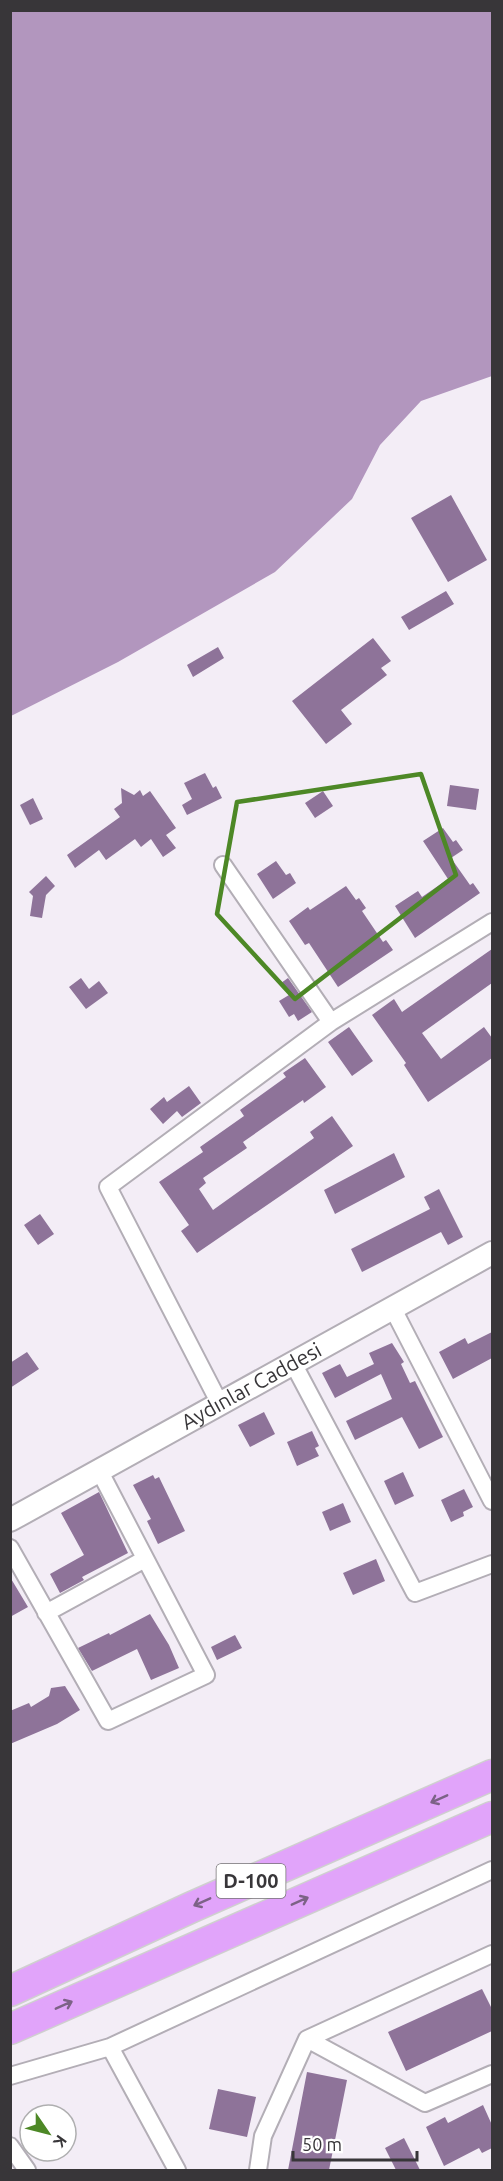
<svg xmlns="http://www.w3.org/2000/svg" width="503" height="2181" viewBox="0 0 503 2181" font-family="Ubuntu,sans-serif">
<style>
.water{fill:#b296be}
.building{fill:#8e7399}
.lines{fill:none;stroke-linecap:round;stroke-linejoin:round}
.street-casing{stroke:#b3aeb6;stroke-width:20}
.secondary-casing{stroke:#b3aeb6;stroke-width:26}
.highway-casing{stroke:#cfcfcf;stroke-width:33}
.street{stroke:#fff;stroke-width:16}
.secondary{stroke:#fff;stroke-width:22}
.highway{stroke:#e1a4fa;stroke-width:30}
.oneway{stroke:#7c6286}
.marked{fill:none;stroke:#4d8826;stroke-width:4.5;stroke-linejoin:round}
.labels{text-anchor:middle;stroke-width:6;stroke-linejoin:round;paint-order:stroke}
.shield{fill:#fff;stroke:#747274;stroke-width:1.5}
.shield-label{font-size:20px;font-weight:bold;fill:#383639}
.street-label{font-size:21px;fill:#383639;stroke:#fff}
</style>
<rect width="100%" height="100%" fill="#f3edf6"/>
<path class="water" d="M11,10L492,11V376L421,401L380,445L352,499L275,572L118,662L11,716Z"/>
<path class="building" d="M451,495L487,560L448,582L411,518Z
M446,591L454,604L409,630L401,617Z
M373,638L391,661L381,668L387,675L341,710L352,724L326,744L292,701Z
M218,647L224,658L193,677L187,665Z
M205,773L213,788L216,786L222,798L187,815L182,805L192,799L184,783Z
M450,785L479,789L476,810L447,806Z
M121,788L134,795L140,790L143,796L150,791L176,828L166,835L176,848L163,857L151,839L141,847L135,839L106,860L99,850L75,868L67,855L120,817L114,809L122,803Z
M323,791L333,806L315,818L305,803Z
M33,798L43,819L30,825L20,805Z
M443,828L453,842L456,840L463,850L451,858L470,885L473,883L480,893L415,938L395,906L418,891L422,897L448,879L423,841Z
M276,861L286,875L290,873L296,883L273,899L257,874Z
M46,876L55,886L46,895L42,918L30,916L33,896L29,892Z
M346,886L356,900L359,898L366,908L362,911L383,942L386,940L393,950L338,987L309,943L305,945L289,921L308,907L310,910Z
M492,949V983L422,1033L441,1059L484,1027L492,1038V1058L428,1102L404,1065L406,1063L372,1015L394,999L402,1012Z
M81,978L89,989L99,981L108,993L86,1009L69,987Z
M288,978L312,1012L298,1021L294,1014L289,1017L279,1001L289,995L281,983Z
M349,1027L373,1061L352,1076L328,1042Z
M305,1058L326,1087L304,1103L303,1100L243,1142L247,1148L203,1178L206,1183L199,1189L213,1210L314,1138L310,1132L332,1116L353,1146L197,1253L181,1231L189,1225L159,1182L203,1152L200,1147L244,1116L240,1110L286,1077L283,1073Z
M189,1086L201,1103L182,1117L177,1111L163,1124L150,1109L164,1097L167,1102Z
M394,1153L405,1177L335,1214L324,1190Z
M439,1189L463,1237L448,1245L441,1232L362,1272L351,1249L430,1209L424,1197Z
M40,1214L54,1234L38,1245L24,1225Z
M492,1332V1358L453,1379L439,1352L465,1338L468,1344Z
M392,1343L404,1362L401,1364L410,1383L415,1381L443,1437L419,1449L402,1417L355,1440L346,1421L392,1399L381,1374L335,1398L322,1373L340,1364L347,1377L374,1364L369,1353Z
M27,1352L39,1369L10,1388V1363Z
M264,1412L275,1434L250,1447L238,1425Z
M312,1431L319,1446L315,1448L319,1456L297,1466L287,1442Z
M403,1472L414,1496L395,1505L384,1481Z
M153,1475L155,1479L159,1477L185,1531L158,1544L147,1521L151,1519L133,1485Z
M464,1489L473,1507L463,1512L464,1516L451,1522L441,1500Z
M99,1492L128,1553L82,1577L84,1580L60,1593L50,1574L84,1555L61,1513Z
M343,1503L351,1522L330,1531L322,1512Z
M376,1559L385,1581L353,1595L343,1573Z
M10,1577L28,1607L10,1617Z
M150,1614L169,1645L179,1668L151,1680L137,1649L92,1671L78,1648L109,1633L110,1635Z
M235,1635L242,1648L217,1660L211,1647Z
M65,1686L80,1710L57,1724L10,1744V1711L29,1703L31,1707L49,1696L51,1688Z
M482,1989L492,2009V2031L406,2071L388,2032Z
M307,2072L347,2080L329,2170H288Z
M218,2089L256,2097L247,2137L209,2129Z
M483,2105L492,2125V2148L482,2153L479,2148L444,2166L426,2127L445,2117L448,2123Z
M404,2138L420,2170H396L385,2148Z"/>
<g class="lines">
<defs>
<path id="street" d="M223,865L331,1022
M392,1307L492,1501
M294,1365L415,1593L492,1564
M220,1404L108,1187L331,1022L492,922
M10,1548L108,1721L206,1675L99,1470
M46,1613L145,1559
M307,2039L492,1954
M110,2047L177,2170
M10,2076L110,2047L492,1870
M10,2146L27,2170
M258,2170L263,2136L307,2039L425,2103L492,2074"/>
<g id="secondary">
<path id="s1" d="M10,1520L492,1253"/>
</g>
<path id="highway" d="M10,1991L192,1907L492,1775
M10,2029L492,1817"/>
</defs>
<use href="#street" class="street-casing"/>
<use href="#secondary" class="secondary-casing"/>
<use href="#highway" class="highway-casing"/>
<use href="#street" class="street"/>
<use href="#secondary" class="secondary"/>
<use href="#highway" class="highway"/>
</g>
<defs><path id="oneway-shaft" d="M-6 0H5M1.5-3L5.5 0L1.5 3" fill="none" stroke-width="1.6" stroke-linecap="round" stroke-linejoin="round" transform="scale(1.5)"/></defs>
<g class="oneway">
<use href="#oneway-shaft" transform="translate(439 1799) rotate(156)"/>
<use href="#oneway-shaft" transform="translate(300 1901) rotate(-24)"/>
<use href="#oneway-shaft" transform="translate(202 1902) rotate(156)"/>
<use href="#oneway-shaft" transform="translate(64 2005) rotate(-24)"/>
</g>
<path class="marked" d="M421,774L456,875L295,999L217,914L237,802Z"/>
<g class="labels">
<rect class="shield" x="216.5" y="1864" width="69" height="34" rx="4.5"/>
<g class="shield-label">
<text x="251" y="1888">D-100</text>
</g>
<g class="street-label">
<text dy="7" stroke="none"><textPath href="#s1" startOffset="276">Aydınlar Caddesi</textPath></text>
</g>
</g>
<rect width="503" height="2181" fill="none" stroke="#383639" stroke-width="24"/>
<g transform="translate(48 2133) rotate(125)"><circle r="28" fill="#ffffff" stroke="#afafb0" stroke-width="1.5"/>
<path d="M0-4.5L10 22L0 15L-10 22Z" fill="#4d8826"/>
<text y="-9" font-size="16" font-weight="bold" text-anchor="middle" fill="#383639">K</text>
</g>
<path d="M293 2151v9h124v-9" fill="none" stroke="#383639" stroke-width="3"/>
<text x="302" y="2151" font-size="18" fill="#383639" stroke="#ffffff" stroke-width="4.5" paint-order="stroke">50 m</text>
</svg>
